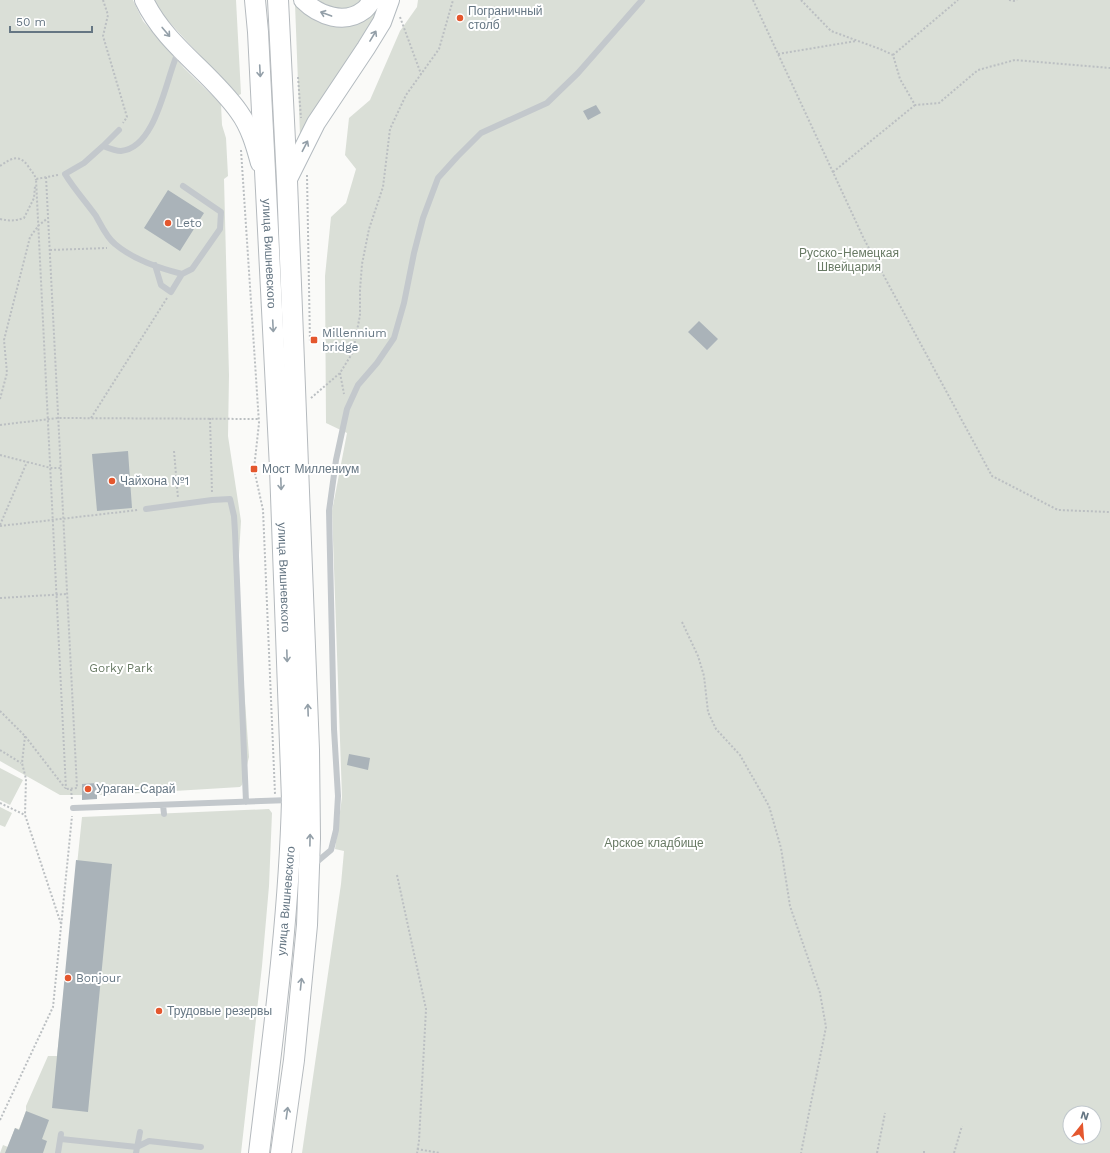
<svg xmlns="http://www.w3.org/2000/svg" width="1110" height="1153" viewBox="0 0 1110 1153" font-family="'Work Sans',sans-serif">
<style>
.green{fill:#dadfd7;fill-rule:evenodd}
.building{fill:#aab3b9}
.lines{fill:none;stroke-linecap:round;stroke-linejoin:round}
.secondary-casing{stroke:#b3babf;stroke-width:20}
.primary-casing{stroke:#b5babe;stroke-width:22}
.path{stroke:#bbbfc2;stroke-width:2;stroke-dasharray:2 2;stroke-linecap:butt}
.lane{stroke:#c3c8cc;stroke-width:6}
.secondary{stroke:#fff;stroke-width:18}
.primary{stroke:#fff;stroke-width:20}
.oneway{stroke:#939fa8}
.poi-dot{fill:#e4572e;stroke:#fff;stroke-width:1.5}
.labels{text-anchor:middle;stroke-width:4;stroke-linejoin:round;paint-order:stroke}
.poi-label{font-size:12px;fill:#657683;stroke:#fff;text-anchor:start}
.street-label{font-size:12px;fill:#657683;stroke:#fff}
.park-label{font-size:12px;fill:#687a64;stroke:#fff}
</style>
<rect width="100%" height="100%" fill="#fafaf8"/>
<path class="green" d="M0,0H133L143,21L184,68L221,104L222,125L226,138L228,176L224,179L229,375L228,436L241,521L237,589L249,757L242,785L240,787L109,795H60L0,761Z
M149,0H236L241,94L237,96Z
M310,0H362C343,17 330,7 310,0Z
M386,0L300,135L295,4L302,12L318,22L328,25L338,26Z
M418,0H1110V1153H302L341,884L344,851L335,849L342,797L332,511L347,433L326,423L325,276L331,217L346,203L356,169L345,155L349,118L370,100L400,31L417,7ZM1070,1113H1094V1137H1070Z
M0,768L23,780L10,805L0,800Z
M0,807L12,813L5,827L0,825Z
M269,809L272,813L269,886L262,966L241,1153H0L3,1145L8,1147L15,1128L19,1129L26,1111V1106L48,1056H57L82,817Z"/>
<path class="building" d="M596,105L601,113L588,120L583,111Z
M168,190L204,213L180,251L144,228Z
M699,321L718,339L707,350L688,332Z
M128,451L132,508L97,511L92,454Z
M349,754L370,758L368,770L347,765Z
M97,783V799L82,800V784Z
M76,860L112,864L88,1112L52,1108Z
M26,1111L49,1120L42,1139L47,1141L43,1153H5L15,1128L19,1130Z"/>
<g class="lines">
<defs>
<path id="secondary" d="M144,0C165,45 211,72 239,112C250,127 255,145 260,163
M303,0C319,16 345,25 364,10C367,8 370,3 372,0
M287,181L316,123L366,48L382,22L390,0"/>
<g id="primary">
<path id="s1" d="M255,0L258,32L280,468L292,800C289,918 273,1036 259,1153"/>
<path d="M278,0L287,181L309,750L310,838L307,925L294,1060L281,1153"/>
</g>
</defs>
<use href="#secondary" class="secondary-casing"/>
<use href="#primary" class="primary-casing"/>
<path class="path" d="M103,0L108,15L103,36L127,117L123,123
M753,0L864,239L992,476L1058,510L1110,512
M801,0L831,31L880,49L893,55L900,79L915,105L939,103L978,70L1015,60L1110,68
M1009,0L1015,1L1017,0
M400,17L421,74
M778,54L856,41
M893,55L958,0
M298,77L301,118
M241,150L259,423L254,469L263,510L275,794
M0,166C10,159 19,153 28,166C31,171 35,174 36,180
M833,172L915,105
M58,175L36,179L66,789
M307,175L310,343
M46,177L77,788L66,789
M0,219C9,221 15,221 24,218L34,198L35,186
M50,250L107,248
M340,373L344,394
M311,398L340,373L353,352L360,315V290L362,264L369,229L383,187L390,129L406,95L439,49L453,0
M0,399L7,373L4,340L30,237L39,225L48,218
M91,418L167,298
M210,418L212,493
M0,425L58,418L258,419
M174,451L178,498
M0,455L51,468H61
M0,525L27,462
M0,526L138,510
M0,598L67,594
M682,622L698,656L704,676L708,712L716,729L740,755L769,806L781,848L790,906L820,993L826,1027L801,1153
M0,711L25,736L65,788
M25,736L22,763L26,779L25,815L61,924
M0,750L21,763
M71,789L72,800
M0,803L25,815
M397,875L426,1009L419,1141L417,1153
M0,1120L53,1007L72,816
M417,1149L440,1153
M877,1153L885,1113
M924,1153V1150
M954,1153L962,1126"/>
<path class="lane" d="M179,50C166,76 157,148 121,151C116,151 108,148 103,146L84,163L65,174C74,189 86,202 96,216C101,225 107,238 115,244C134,260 159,268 182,274L192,269L220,229L221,212L183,186
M103,146L119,130
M155,265L161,285L171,292L182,274
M146,509L212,500L230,499L234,516L235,532L246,802
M163,805L164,814
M73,808L290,800
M312,866L331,850L336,830L338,796L334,729L329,511L336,460L347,409L358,385L377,363L394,338L404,303L414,253L423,218L438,178L457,157L481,133L547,103L578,73L642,0
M61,1139L137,1147L149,1141L201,1147
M58,1153L61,1134
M136,1153L140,1132"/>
<use href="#secondary" class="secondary"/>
<use href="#primary" class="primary"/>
</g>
<defs><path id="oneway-shaft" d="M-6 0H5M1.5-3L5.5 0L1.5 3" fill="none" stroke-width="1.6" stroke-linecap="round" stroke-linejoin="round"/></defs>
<g class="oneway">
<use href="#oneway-shaft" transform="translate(326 14) rotate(-160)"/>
<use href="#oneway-shaft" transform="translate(166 32) rotate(50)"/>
<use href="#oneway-shaft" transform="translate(373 36) rotate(-59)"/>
<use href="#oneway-shaft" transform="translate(260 71) rotate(87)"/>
<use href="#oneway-shaft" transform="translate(305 146) rotate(-63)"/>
<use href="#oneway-shaft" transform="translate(273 326) rotate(87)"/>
<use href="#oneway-shaft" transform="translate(281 484) rotate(88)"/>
<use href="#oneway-shaft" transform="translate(287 656) rotate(88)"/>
<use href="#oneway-shaft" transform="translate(308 710) rotate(-92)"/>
<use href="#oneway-shaft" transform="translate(310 840) rotate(-89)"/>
<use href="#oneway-shaft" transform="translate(301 984) rotate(-84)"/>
<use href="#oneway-shaft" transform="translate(287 1113) rotate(-82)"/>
</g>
<g class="poi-dot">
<circle cx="460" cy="18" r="4"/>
<circle cx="168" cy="223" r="4"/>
<rect x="310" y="336" width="8" height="8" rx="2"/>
<rect x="250" y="465" width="8" height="8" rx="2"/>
<circle cx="112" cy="481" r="4"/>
<circle cx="88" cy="789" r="4"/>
<circle cx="68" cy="978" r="4"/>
<circle cx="159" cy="1011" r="4"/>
</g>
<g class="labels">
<g class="poi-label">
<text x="468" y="15">Пограничный<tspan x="468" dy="14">столб</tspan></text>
<text x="176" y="227">Leto</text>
<text x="322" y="337">Millennium<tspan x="322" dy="14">bridge</tspan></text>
<text x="262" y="473">Мост Миллениум</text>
<text x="120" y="485">Чайхона №1</text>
<text x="96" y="793">Ураган-Сарай</text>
<text x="76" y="982">Bonjour</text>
<text x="167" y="1015">Трудовые резервы</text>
</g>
<g class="street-label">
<text dy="4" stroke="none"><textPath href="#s1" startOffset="254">улица Вишневского</textPath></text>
<text dy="4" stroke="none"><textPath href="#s1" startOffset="578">улица Вишневского</textPath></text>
<text transform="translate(286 901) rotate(-85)" y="4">улица Вишневского</text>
</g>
<g class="park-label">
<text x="849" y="257">Русско-Немецкая<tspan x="849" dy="14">Швейцария</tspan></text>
<text x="121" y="672">Gorky Park</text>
<text x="654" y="847">Арское кладбище</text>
</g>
</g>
<g transform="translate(1082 1125) rotate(17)"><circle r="19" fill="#ffffff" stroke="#c1c8cd"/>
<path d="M0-3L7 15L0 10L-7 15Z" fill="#e4572e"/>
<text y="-6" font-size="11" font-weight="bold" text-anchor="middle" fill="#657683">N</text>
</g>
<path d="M10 26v6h82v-6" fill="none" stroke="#657683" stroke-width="2"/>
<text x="16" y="26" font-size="12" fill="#657683" stroke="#ffffff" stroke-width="3" paint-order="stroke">50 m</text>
</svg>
